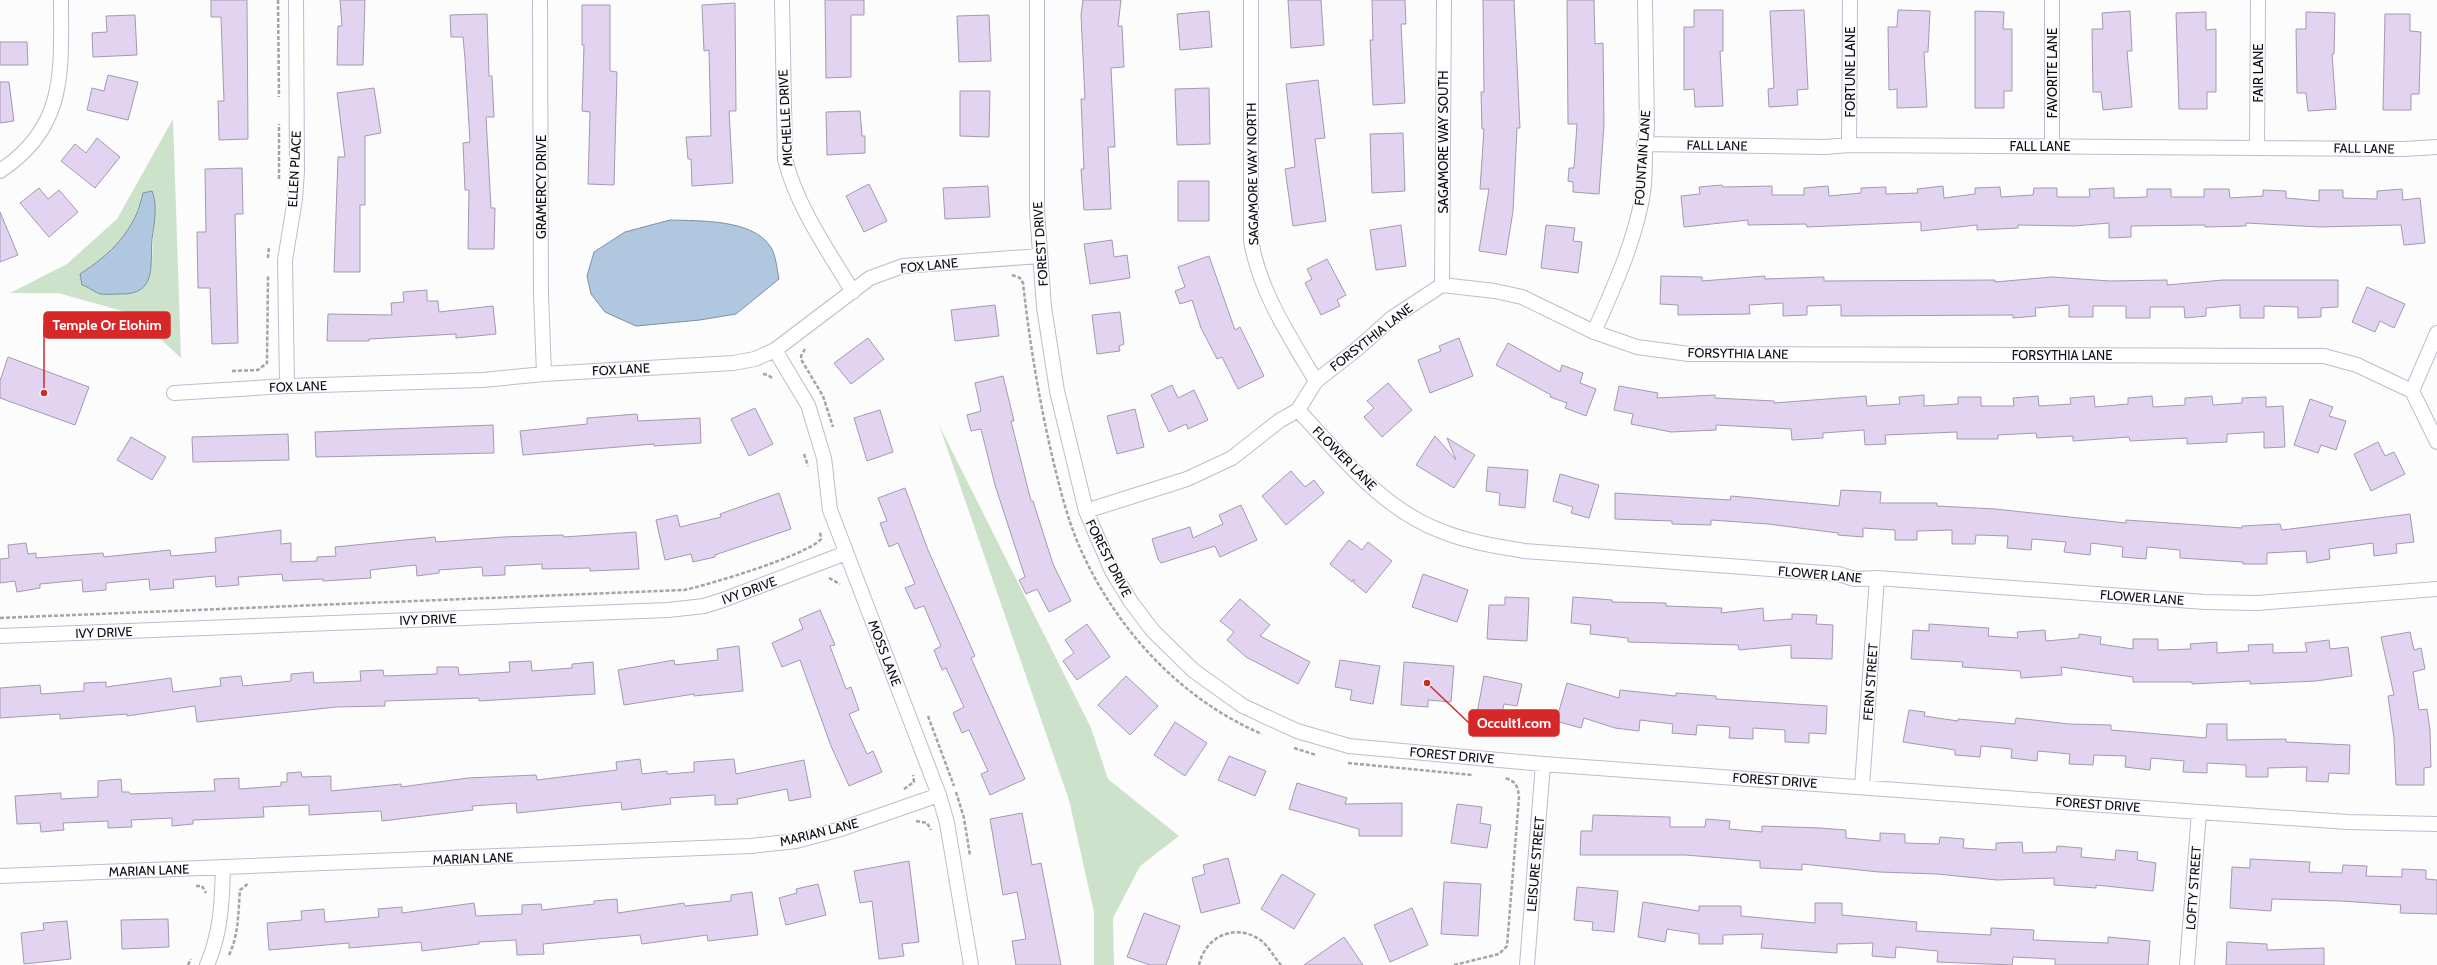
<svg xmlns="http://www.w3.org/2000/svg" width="2437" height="965" viewBox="0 0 2437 965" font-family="Cabin,sans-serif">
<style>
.green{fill:#cde2ca;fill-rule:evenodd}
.water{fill:#b0c8df;stroke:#808fa2}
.building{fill:#e2d3f0;stroke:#a499af}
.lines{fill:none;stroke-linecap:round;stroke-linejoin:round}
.street-casing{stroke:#c4b8cf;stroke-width:16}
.path{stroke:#a4a3a6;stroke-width:2.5;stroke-dasharray:4 2;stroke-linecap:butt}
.street{stroke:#fff;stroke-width:14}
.labels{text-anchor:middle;stroke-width:3;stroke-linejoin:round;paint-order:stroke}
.street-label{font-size:13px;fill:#0f0b13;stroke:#fcfcfc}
.leader{fill:none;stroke:#d62828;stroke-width:1.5}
.callout-dot{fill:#d62828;stroke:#fcfcfc;stroke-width:1.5}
.callout{fill:#d62828;stroke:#d62828;stroke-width:1.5}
.callout-label{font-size:14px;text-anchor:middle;font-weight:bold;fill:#fff}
</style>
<rect width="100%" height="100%" fill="#fcfcfc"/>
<path class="green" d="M173,119L181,358L133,314L58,293H10L67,264L117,219ZM143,193L155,197L152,263L101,294L82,285L80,274C88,268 98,263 106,257C123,243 138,214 143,193Z
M939,425L1091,728L1108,779L1179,836L1140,866L1113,918L1114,965H1094V912L1069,800Z"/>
<path class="water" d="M152,191C158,204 154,225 152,239C150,266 157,295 120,294C114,294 107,295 101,294C95,293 89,287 82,285L80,274C111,254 135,231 143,193Z
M670,220C699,221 752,219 770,246C776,254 777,270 779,279L736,314L700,320L636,326L605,312L591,294L587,276L594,252L625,232Z"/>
<path class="building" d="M211,0H247L248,139L219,140L218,101H224L221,17H211Z
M340,0H365L363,65H337L338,26H342Z
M825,0H864V15H851V77L826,78Z
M1083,0H1121L1118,26H1122L1124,67L1111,68L1115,147H1108L1111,209L1084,210L1081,169H1084L1081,99H1085L1081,15Z
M1288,0H1321L1324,45L1291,48Z
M1372,0H1405L1406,24H1401L1405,103L1373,105L1370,40H1373Z
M1483,0H1514L1520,128H1517L1513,211L1506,255L1479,251L1489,189H1480L1484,129H1482L1481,92H1484Z
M1567,0H1594L1595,44L1603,43L1604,125L1599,194L1573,192V182L1568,181L1569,168H1574L1577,124H1568Z
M735,3L736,111H729L733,183L692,186L691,159H688L686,137L711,136L709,50L704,51L702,5Z
M582,5H610V71L617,72L614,185L588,184L590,112L582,111L584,45H582Z
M1694,10H1723V51H1720L1723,106L1695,107L1694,89L1684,90V27H1694Z
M1804,10L1808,89L1797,90L1798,105L1769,107L1768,89L1774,88L1770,11Z
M1898,10L1930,11L1928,52H1924L1927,107L1897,108V89L1889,90L1888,27H1897Z
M1209,11L1212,47L1180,50L1177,14Z
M1975,11L2004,12L2003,29H2012V91H2004V108H1975Z
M2130,11L2132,51H2127L2132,107L2103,110L2101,92H2093L2092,29H2103L2102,13Z
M2206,12V30L2216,29V92H2207V109H2179L2176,13Z
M2306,12L2335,13L2334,54H2332L2336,109L2308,111L2306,93H2297L2296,29H2306Z
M487,14L489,76H492L494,117H486L491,208H495L494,249H468L469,190H465L463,143L470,142L465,59L463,37H451L450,15Z
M2385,14H2410V31L2421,32L2419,94H2411V110H2383Z
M135,15L137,55L93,57L92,33L107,32L106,16Z
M989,15L991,61L959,62L957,16Z
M0,42H27L28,65H0Z
M108,75L138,82L128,120L87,110L92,88L104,91Z
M1318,80L1325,138L1315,139L1326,221L1293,226L1285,169L1295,167L1286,84Z
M0,82H9L14,121L0,123Z
M374,88L381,133L365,136V205H360V272H334L338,157H345L337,93Z
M1209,88L1210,144L1177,145L1175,89Z
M960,91H990L989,137L960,136Z
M860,111L862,136H865V153L827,155L826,112Z
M1403,133L1405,191L1372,193L1370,134Z
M97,138L120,157L95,188L61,161L75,144L86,153Z
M242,168L243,214H235L238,343L212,344L210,288H198L197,232H206L205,169Z
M1178,181H1209V221H1178Z
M869,184L887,221L864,232L846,196Z
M1722,185L1723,187L1772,186V195H1804V188L1828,186L1829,196L1861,193V188L1886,187V194L1918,193L1917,189L1943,186L1944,198L1975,194V188L2000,187L2001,197L2033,195L2034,188H2057V197H2090L2089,189L2114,188V198L2147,197V189H2171V197H2204V189H2229L2230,198L2263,196V190L2286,191V198L2319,201V190H2343V198L2377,199V191L2402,189L2403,200L2420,198L2425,243L2404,245L2401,225L2320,227L2246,223V226L2205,227V225L2131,226V237L2109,238V223L2074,226L2018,225V228L1977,230V225L1921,231V222L1807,227L1806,224L1748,225V220L1684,227L1681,196L1700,194L1699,187Z
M988,186L990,217L945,219L943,188Z
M39,188L48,199L59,190L78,212L49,237L20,203Z
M0,212L18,255L0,262Z
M1401,225L1406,266L1376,270L1370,230Z
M1546,225L1575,228L1573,241L1582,242L1578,273L1541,268Z
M1112,240L1114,257L1127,255L1130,278L1090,284L1084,244Z
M1209,256L1235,330L1240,327L1264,376L1238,389L1222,357L1217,359L1201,328L1192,300L1180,304L1175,291L1185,287L1178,267Z
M1327,259L1346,295L1337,300L1340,306L1321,315L1305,283L1312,279L1307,269Z
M1661,276L1702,277V281L1765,276V279L1824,277V281L1995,280V282L2052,277L2110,281L2167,280V285L2223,280H2338V307L2321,308V317L2298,318V307L2264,306V318H2240V305L2206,308V316L2185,318L2184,307H2150V318H2126V306H2093V317H2069V305L2035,308L2036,316L2013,318V315L1841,316V305L1807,306V315L1783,316V303L1749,305L1750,314L1678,315V305L1660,304Z
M2367,287L2405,304L2394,328L2380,321L2375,332L2352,322Z
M427,290V301H438L439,312L493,306L496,334L456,338V334L369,339V341H327L328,314L392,315L391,303L404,302L403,292Z
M995,305L999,336L955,341L951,310Z
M1120,312L1124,344L1119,346L1120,351L1097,354L1092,315Z
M868,338L884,359L851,384L834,363Z
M1459,338L1473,376L1430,393L1418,360L1441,351L1439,346Z
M1508,343L1560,372L1562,365L1583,373L1580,383L1596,389L1586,416L1565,408L1567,403L1550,397L1551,395L1496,365Z
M8,357L89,387L75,425L0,398V381Z
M1003,376L1014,421H1011L1031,501H1033L1053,564L1071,601L1049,612L1037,589L1026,594L1019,580L1025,577L995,485L981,429L971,431L967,415L981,411L975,383Z
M1388,383L1412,410L1382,437L1364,417L1374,408L1367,401Z
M1172,385L1178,398L1194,390L1208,420L1188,429L1186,424L1169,432L1151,395Z
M1619,386L1658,393L1657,398L1715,395V398L1774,401V403L1866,396L1867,406L1900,404L1899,397L1924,395V406L1958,404V397H1981V406H2014L2013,398L2038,396L2039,406L2071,404L2070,398L2094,396L2095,407L2128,404V398L2152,396L2153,407L2185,405V398L2212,396L2213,405L2242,403V398L2266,397V407L2283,406L2285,447L2264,448V432L2227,434V442L2187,444V438L2130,441L2129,437L2073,441V436L2037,438L2036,433L1998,435V439H1957V432L1885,435L1886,444L1865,445L1864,430L1823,433V438L1792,440L1791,429L1716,425V430L1671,432L1631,424L1633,414L1614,410Z
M2310,399L2333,407L2329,416L2346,421L2336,450L2321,445L2318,453L2294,445Z
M755,408L773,444L749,456L731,419Z
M1135,409L1144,447L1117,454L1107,416Z
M880,410L893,452L867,461L854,418Z
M637,414L638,421L700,418L701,443L654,446V444L523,455L520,431L587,424V418Z
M493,425L494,453L316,457L315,432Z
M288,434L289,460L193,462L192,437Z
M1435,436L1456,460L1447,438L1475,455L1454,488L1416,465Z
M131,437L166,457L152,480L117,460Z
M2378,442L2385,456L2394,452L2405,474L2371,491L2354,454Z
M1488,467L1528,470L1525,508L1499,505L1500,493L1486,491Z
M1291,471L1305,487L1314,480L1324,493L1286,525L1262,496Z
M1560,474L1599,485L1589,518L1571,513L1573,507L1553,501Z
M905,488L928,550L975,656L971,658L1025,779L990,795L981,774L988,771L969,730L962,733L953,713L964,707L946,668L942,670L934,650L941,646L924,606L915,609L905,588L915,584L898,543L889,547L880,523L887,521L878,498Z
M1841,490L1881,492L1880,503H1937V506L1995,509L2126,523V520L2242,528V526L2280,524L2282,530L2410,514L2414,542L2396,544L2397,553L2374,556L2373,543L2329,549L2330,559L2307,563L2306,551L2267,553V564H2243V562L2180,558V550L2147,547L2146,559L2122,557L2123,547L2091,543L2090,555L2064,552L2066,542L2032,539L2031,550L2007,548L2008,536L1976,535L1975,544H1952V530L1917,531V540H1895V530L1863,528V537L1838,535V533L1768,524L1711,520V525L1672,524V521L1615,519V493L1730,500L1731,496L1839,506Z
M779,493L791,529L715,555V557L693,562L691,554L665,560L656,520L677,515L680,527L721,517L720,514Z
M1241,505L1257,540L1220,557L1215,546L1161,563L1158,559L1152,539L1190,527L1193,538L1223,524L1219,515Z
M281,530V544L291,543V562L317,561V557L336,556L335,547L435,537L436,542L503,537L563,535L564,537L636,532L639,569L590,571V568L542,569V564L505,566V575L483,576L482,567L439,570V573L417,576L416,565L370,570L371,578L323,581V579L283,581L282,574L238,577L239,585L216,587L215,576L173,580L174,588L150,590L149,579L106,583V590L83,592L82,580L40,584V588L17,592L15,581L0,583V559L9,558L8,545L26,543L28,554L36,553V558L103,553L104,557L170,550L171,556L216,552L215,538Z
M1349,540L1362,550L1368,542L1392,561L1366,593L1354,583V579L1352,582L1330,564Z
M1423,574L1468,590L1457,622L1412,607Z
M1505,597L1529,598L1527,641L1487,639L1489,605H1505Z
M1573,597L1612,600V602L1666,603V606L1722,608L1721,613L1763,608L1764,621L1792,619V614L1817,615L1816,624L1833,625L1832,659L1791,658V645L1739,650L1738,645L1628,642V638L1590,634L1591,625L1571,623Z
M1240,599L1270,625L1260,636L1310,662L1298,684L1246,657L1227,640L1234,632L1220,621Z
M820,610L835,645L830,646L846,689L851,687L859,710L849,714L867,754L873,751L882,772L849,786L831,746L800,660L782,667L772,643L803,629L799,619Z
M1087,624L1110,657L1077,680L1063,661L1074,653L1065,640Z
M1929,624L1989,628L1988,636L2018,638L2017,632L2045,630L2046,641L2079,638V634L2101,637L2100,644L2133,649V639H2158V650L2191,649L2190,644L2217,642V653L2249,651L2248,645L2273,644V653L2307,652L2305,643L2329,640L2330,649L2348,647L2352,676L2316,681L2250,684V681L2192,684V682H2133V677L2061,667L2062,675L2021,678L2020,671L1962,667L1963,662L1911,659L1913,630L1929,631Z
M2410,632L2414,650L2421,648L2425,669L2413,672L2419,710L2427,709L2430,730L2431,767L2424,768V785H2396L2394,738L2388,696L2394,695L2381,637Z
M739,646L743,691L694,696V694L624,705L618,670L674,660L675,665L718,660L717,649Z
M1340,660L1380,666L1373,704L1350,700L1352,690L1335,687Z
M531,661L532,671L572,668V664L593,662L595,694L479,701V698L385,701V706L336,707L197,722L195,706L127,716V714L60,719V714L0,718V688L40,685L41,694L84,691V683L106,682V687L171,678L173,692L221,686L220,678L241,676L243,686L291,681V674L313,672L314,683L361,681L360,671L383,670L384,676L437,674V667H458L459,675L510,672L509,662Z
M1404,662L1454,666L1451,702L1428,700V707L1401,705Z
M1126,676L1158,706L1130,735L1098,705Z
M1484,676L1522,684L1517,706L1504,704L1501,717L1477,713Z
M1567,683L1619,698L1620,690L1676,696V693L1716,696V699L1827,706L1826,734L1809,733V743L1785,742V730L1753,728V739L1729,738L1730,727L1697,725L1696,735L1672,733L1673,724L1640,720L1639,731L1615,728L1584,718L1581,728L1556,721Z
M1909,710L1925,712L1924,716L1958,721V719L2015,724L2016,718L2069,724L2111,725V730L2206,738L2207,724H2227V740L2286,739V742L2350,745L2349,774L2329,773L2328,782L2306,781L2307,767L2268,768V777H2246V765L2207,763V773L2183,772L2184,761L2151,758L2150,770L2125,767L2126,756L2094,755L2093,765L2069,764L2070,754L2038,751L2037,761L2011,758L2012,749L1981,746L1980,757L1955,755V750L1903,742Z
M1175,722L1207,743L1185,776L1154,755Z
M1229,756L1266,771L1255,796L1218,780Z
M640,759L642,774L667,771V774L694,772V762L734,759L736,774L804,760L811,797L789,801L787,789L737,799L738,804L715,805V795L670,798L671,804L622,810L621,802L517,813L516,803L472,806L473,810L382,821L381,811L309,815V805L263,807L264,817L193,820V824L172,826V818L131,820L132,827L108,828V821L63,823L64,830L41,832L40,823L17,824L15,796L61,793V799L98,797V781L121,779L122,792H129L130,794L215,791L214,779L239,778V789L281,786V782H287V773L301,772L302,777L331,776V791L401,784V787L468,778L536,775L537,780L617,770L616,762Z
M1297,783L1347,798L1345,804L1402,803V836H1359V829L1289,809Z
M1457,804L1482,807L1480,823L1491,825L1487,848L1451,843Z
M1022,813L1032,865L1041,863L1061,965H1016L1012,941L1026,939L1017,892L1003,895L990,819Z
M1593,815L1670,817V827H1705L1706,819L1730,821L1729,829L1762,832V826L1820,828L1846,830V838L1880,841V833L1905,834V843L1939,844L1940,837L1964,839L1963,848L1996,850V843L2022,842L2023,853L2056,852L2057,846L2082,848L2081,857L2115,860L2116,850L2138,852L2137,860L2156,863L2153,891L2096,885V888L2054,885V878L1997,880L1937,874L1879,872L1802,864V870L1760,868V861L1685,855H1580L1581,831H1592Z
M1228,858L1240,903L1201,913L1192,878L1205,874L1203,865Z
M2250,859L2310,862L2309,872L2342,873L2343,865L2367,866L2366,876L2402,877V869L2426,870V879L2437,880V914L2400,913L2401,905L2341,901L2272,899L2271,911L2230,908L2232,867L2250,868Z
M909,861L919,942L902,944L904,956L879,959L872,901L860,903L854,871Z
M1282,874L1315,894L1294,929L1261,909Z
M1444,882L1481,884L1478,936L1441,934Z
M818,884L826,915L786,925L779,898L797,893L796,889Z
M1577,887L1618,891L1614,932L1592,930L1593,922L1574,920Z
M752,892L758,935L708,941L707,935L642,944L640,935L543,944L544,954L517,955L516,940L479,942V944L422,951L421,942L349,948V943L269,950L267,923L302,920L301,911L324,909L325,922L379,917L378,909L402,907V913L474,903L476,916L522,914V905L541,904L542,910L594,904V901L617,899L618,913L684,903L685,906L731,901V895Z
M1643,902L1699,911V906H1741V916L1815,923V903H1842V915L1917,922L1916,931L1991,935V928L2034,930L2033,940L2108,943V937L2150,941L2148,965H2055V959L2013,957L2012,965L1937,962L1938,951L1896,947L1895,958L1872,956L1873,943L1837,944V953L1761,948L1763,934L1723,935V944H1699V934L1667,929L1665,942L1638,937Z
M1412,908L1428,945L1390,962L1374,925Z
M1144,913L1180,926L1166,965H1150L1127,957Z
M168,919L169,947L122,949L121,920Z
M67,921L71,959L24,964L21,933L44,930L43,923Z
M1344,937L1363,965H1304Z
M2227,942L2267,944V950L2324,948V965H2226Z"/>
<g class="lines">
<defs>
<path id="street" d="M540,0L541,294L544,374
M782,0L785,159C797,207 827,249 853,292
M1037,0V211L1044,307L1057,391L1086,511L1112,571L1131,602L1153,631L1194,671L1243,706L1297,731L1349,746L1543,764L2199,812L2348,822L2437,824
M1251,0V240C1259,291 1290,337 1316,381
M1644,144L1825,147L1849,145L2404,149L2437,147
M1849,145L1850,0
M2052,145V0
M2257,146L2258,0
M0,171C67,127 61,71 61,0
M1442,285L1444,0
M1594,332C1613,289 1633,246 1642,199C1647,176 1643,152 1647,129L1645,0
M775,350L808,405L824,458L830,510L939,795L947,823L971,965
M287,386L285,260L295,199L297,171L296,0
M2412,391L2437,333
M174,393L287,386L483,380L544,374L733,363L755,359L775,350L870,278L903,266L1040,256
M1298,410C1340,455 1382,509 1441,531C1468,542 1496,546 1524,551L1838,574L1855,579L1877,578L2205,602L2257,603L2437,589
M1086,511L1187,479L1232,458L1279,421L1298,410L1316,381L1357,349L1392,318L1442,285L1495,291L1522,297L1594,332L1637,347L1689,354L2324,356L2357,365L2412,391L2437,442
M0,636L668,610L704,606L723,600L846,553
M1862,786L1877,578
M0,876L751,846L796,841L841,829L939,795
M207,965C221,933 222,902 223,867
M1527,965L1543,764
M2187,965L2199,812"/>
</defs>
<use href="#street" class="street-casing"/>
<path class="path" d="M278,0L279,97
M279,179V124
M268,258L269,247
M1012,275L1020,278L1023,283C1029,338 1038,393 1050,447C1058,481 1066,516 1080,548C1116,629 1180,699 1262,734
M805,349L801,356L802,361L823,396L833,427
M232,371L258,370L267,363L268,275
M763,374L768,375L772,378
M804,454L808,466
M829,578L840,584
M0,618L684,590C708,585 808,555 821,539L820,532
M928,716L954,786
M1294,748L1316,755
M1348,763L1472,775
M904,789L914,782L913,775
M956,792L964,818L970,856
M916,821L927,823L931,830
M196,886H202L206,893
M229,955C239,934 238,913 240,890L249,883
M188,965L191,959
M1199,965C1205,937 1234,923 1259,939C1268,945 1274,957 1281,965
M1454,965L1499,954L1507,946L1519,797C1518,787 1516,781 1505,778"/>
<use href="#street" class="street"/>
</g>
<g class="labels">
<g class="street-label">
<text transform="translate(1850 72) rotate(-90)" y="5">FORTUNE LANE</text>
<text transform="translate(2052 73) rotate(-90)" y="5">FAVORITE LANE</text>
<text transform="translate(2258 73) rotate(-90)" y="5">FAIR LANE</text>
<text transform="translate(785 118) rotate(-93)" y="5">MICHELLE DRIVE</text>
<text transform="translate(1443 142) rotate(-90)" y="5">SAGAMORE WAY SOUTH</text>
<text transform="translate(1717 145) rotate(1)" y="5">FALL LANE</text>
<text x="2040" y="151">FALL LANE</text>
<text transform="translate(2364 148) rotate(1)" y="5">FALL LANE</text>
<text transform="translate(1642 158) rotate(-86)" y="5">FOUNTAIN LANE</text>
<text transform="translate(294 169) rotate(-87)" y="5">ELLEN PLACE</text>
<text transform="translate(1252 174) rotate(-91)" y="5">SAGAMORE WAY NORTH</text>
<text transform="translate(541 187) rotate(-90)" y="5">GRAMERCY DRIVE</text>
<text transform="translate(1040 244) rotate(-94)" y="5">FOREST DRIVE</text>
<text transform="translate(929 265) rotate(-6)" y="5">FOX LANE</text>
<text transform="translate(1371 337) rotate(-38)" y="5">FORSYTHIA LANE</text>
<text transform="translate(1738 353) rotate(1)" y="5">FORSYTHIA LANE</text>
<text x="2062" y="360">FORSYTHIA LANE</text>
<text transform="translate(621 369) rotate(-3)" y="5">FOX LANE</text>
<text transform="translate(298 386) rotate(-2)" y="5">FOX LANE</text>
<text transform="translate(1345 458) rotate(45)" y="5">FLOWER LANE</text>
<text transform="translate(1109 558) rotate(63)" y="5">FOREST DRIVE</text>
<text transform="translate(1820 574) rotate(5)" y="5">FLOWER LANE</text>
<text transform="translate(749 590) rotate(-20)" y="5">IVY DRIVE</text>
<text transform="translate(2142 597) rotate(4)" y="5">FLOWER LANE</text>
<text transform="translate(428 619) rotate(-2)" y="5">IVY DRIVE</text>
<text transform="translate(104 632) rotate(-2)" y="5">IVY DRIVE</text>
<text transform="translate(885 653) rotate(69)" y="5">MOSS LANE</text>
<text transform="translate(1870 682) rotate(-86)" y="5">FERN STREET</text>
<text transform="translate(1452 755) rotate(5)" y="5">FOREST DRIVE</text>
<text transform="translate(1775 780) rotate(4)" y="5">FOREST DRIVE</text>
<text transform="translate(2098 804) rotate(4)" y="5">FOREST DRIVE</text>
<text transform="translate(819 832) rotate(-14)" y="5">MARIAN LANE</text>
<text transform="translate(473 858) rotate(-2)" y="5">MARIAN LANE</text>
<text transform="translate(1535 864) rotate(-85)" y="5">LEISURE STREET</text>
<text transform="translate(149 870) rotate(-2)" y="5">MARIAN LANE</text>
<text transform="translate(2193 888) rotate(-86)" y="5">LOFTY STREET</text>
</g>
</g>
<path class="leader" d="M44 393L44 325M1427 683L1469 723"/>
<g class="callout-dot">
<circle cx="44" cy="393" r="4"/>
<circle cx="1427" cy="683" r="4"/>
</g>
<g class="callout">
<rect x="44" y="312" width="126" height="26" rx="4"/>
<rect x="1469" y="710" width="90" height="26" rx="4"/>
</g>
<g class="callout-label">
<text x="107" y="330">Temple Or Elohim</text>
<text x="1514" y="728">Occult1.com</text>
</g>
</svg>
